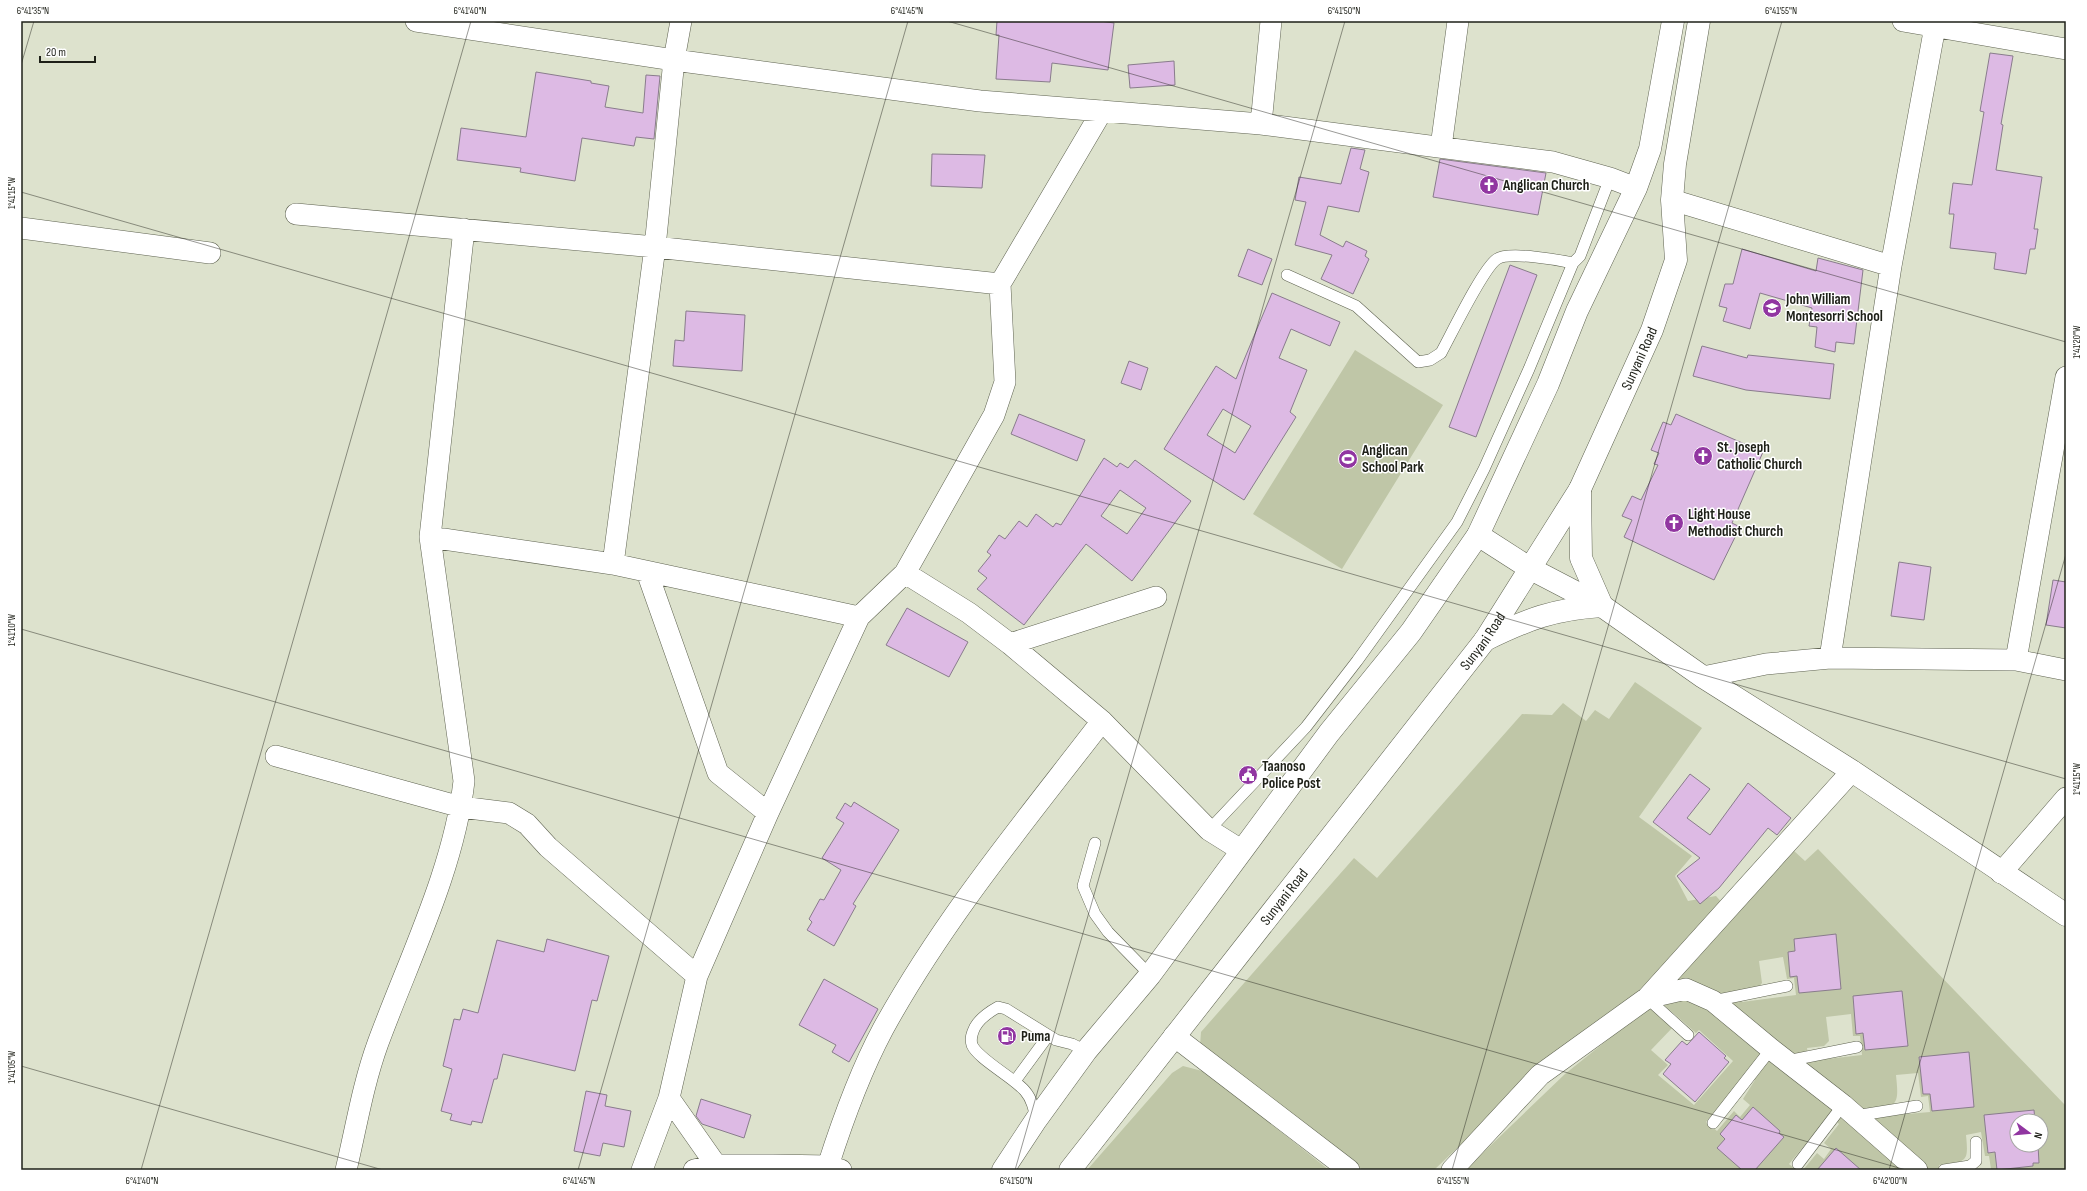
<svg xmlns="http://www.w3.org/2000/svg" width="2087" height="1191" viewBox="0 0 2087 1191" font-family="'Sofia Sans Condensed',sans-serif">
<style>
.green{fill:#bfc6a7;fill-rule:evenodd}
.building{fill:#ddbae4;stroke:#897c8c;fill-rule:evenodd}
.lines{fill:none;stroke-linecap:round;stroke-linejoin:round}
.lane-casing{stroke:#5f6351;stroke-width:12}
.street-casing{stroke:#5f6351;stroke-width:22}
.secondary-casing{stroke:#5f6351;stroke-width:23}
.primary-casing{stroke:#5f6351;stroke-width:23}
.lane{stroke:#fff;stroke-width:11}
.street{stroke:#fff;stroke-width:21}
.secondary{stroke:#fff;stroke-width:22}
.primary{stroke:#fff;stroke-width:22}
.ticks{fill:none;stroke:#1e2018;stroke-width:1;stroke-opacity:0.45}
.labels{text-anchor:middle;stroke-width:3;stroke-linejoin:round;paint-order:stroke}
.poi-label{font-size:15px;font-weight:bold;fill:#1e2018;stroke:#fff;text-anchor:start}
.street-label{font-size:15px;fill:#1e2018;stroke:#fff}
.neatline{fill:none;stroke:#1e2018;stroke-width:1.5}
.ticks-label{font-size:10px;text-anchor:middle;fill:#1e2018}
</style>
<rect width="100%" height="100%" fill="#dde2cd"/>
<path class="green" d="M1355,350L1443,405L1342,569L1253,514Z
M1635,682L1702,728L1639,817L1692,856L1675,876L1688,901L1716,896L1725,906L1677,956L1629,999L1561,1050L1434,1170H1363L1200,1046L1201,1032L1354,858L1377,878L1522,714L1552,715L1563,703L1586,721L1595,710L1609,719Z
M1818,849L2066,1106V1170H1986L1991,1169L1989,1156H1985L1981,1132L1966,1135C1969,1164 1966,1161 1939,1165V1170H1803L1817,1153L1824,1159L1831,1149L1824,1143L1839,1124L1830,1115L1789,1164L1796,1170H1465L1565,1074L1641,1013L1650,1009L1657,1012L1674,1026L1651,1050L1668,1065L1658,1075L1694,1105L1733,1061L1699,1030L1696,1033L1664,1005L1666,985L1793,850L1805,861ZM1783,957L1787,979L1794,978L1796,995L1742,1002L1740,990L1759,987L1762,983L1759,961ZM1851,1014L1853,1036H1860L1862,1055L1809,1061L1807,1048L1824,1046L1829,1041L1826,1017ZM1747,1073L1755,1080L1743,1099L1750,1105L1740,1117L1734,1111L1717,1131L1706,1122ZM1918,1073L1921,1097L1928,1096L1930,1112L1873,1117C1898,1102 1899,1105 1896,1075ZM2017,1121H2041V1145H2017Z
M1183,1066L1206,1072L1329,1170H1087L1172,1073Z"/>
<path class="building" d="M997,21H1100L1114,23L1108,70L1052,63L1050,82L996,79L999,35H996Z
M1990,53L2013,56L2001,124L2003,125L1996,170L2042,177L2034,229H2038L2035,249H2030L2026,274L1994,269L1996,253L1950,248L1954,214H1949L1953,183L1972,185L1984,112L1980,111Z
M1174,61L1175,85L1130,88L1128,65Z
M536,72L591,81V83L609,86L605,107L643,113L646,75L660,76L654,139L636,137L634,146L582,138L575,181L520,172L521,168L457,160L461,128L526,137Z
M1351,148L1365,150L1360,169L1369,172L1359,212L1328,206L1320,235L1343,247L1346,241L1367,251L1365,256L1369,259L1353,294L1321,279L1332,255L1295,245L1306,202L1295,200L1299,177L1341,184Z
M932,154L985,155L982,188L931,186Z
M1440,159L1546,173L1538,215L1433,197Z
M1248,249L1272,259L1262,285L1238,276Z
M1742,249L1816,271L1818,258L1863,270L1854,344L1836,342L1835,352L1815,347L1817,327L1809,326L1812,308L1760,293L1750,329L1723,321L1727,308L1719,306L1725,284H1733Z
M1510,265L1537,275L1476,437L1449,427Z
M1272,293L1340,322L1330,346L1291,329L1279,358L1307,370L1290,412L1296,417L1244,500L1164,449L1216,366L1236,379ZM1223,409L1251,426L1235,453L1207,435Z
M686,311L745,315L742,371L673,366L675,340L684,341Z
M1702,346L1747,358L1748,355L1834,364L1830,399L1746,390L1693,376Z
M1129,361L1148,368L1141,390L1121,383Z
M1019,414L1085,440L1077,461L1011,434Z
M1676,414L1763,452L1732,523L1740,527L1714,580L1624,537L1632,520L1622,516L1632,496L1641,500L1658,465L1654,464L1659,453L1651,450L1663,422L1671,425Z
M1104,458L1117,467L1120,463L1128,468L1135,460L1191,501L1132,581L1086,544L1024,625L977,589L987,578L978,571L991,555L987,552L999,535L1005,539L1019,521L1027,527L1036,514L1053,527L1056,523L1061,525ZM1120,490L1146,508L1127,534L1101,516Z
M1899,562L1931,567L1924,620L1891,616Z
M2053,580L2066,582V628L2046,625Z
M907,608L968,642L949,677L886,645Z
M1690,774L1710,789L1687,818L1710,835L1748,783L1791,818L1777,835L1768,828L1719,888L1700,904L1677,876L1700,858L1653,822Z
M854,802L899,830L853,904L856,906L834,946L807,930L812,922L809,919L820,899L824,900L841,870L822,858L844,823L836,818L845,803L851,807Z
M1836,934L1841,989L1799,993L1797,976L1790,977L1788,952L1795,951L1794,939Z
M547,939L609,956L597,1001L592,1000L575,1071L503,1054L497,1079H494L482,1123L472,1121L471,1125L450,1120L452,1114L441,1111L452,1069L443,1066L454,1019L460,1020L463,1009L478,1013L497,940L544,952Z
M824,979L878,1009L849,1062L832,1052L836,1045L799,1025Z
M1902,991L1908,1046L1865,1050L1863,1033L1856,1034L1853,996Z
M1699,1032L1726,1056L1724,1058L1729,1062L1695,1102L1663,1074L1671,1064L1665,1060L1682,1041L1687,1045Z
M1969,1052L1974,1107L1932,1111L1930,1094H1923L1919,1057Z
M586,1091L607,1095L605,1106L631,1111L624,1147L603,1143L600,1156L574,1151Z
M701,1099L751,1115L744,1138L702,1124L696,1116Z
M1753,1107L1780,1131L1779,1133L1784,1137L1755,1170H1742L1717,1148L1725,1139L1720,1134L1736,1115L1742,1120Z
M2034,1110L2035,1121H2017V1145H2038L2039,1163H2033V1166L1997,1170L1995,1152L1988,1153L1984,1115Z
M1836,1148L1861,1170H1817Z"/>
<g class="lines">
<defs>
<path id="lane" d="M1287,275L1356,306L1418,362L1430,360L1441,353C1451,335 1483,268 1497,259C1508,251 1559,260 1573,263L1580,256L1610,178
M1209,830L1306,727L1357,661L1457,522L1484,469L1529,369L1573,263
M1095,843L1083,886L1095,914L1108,932L1150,975
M1647,998L1688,1035
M1713,1001L1787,986
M1787,1061L1857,1047
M1015,1081L1048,1036
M1855,1116L1917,1106
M1036,1119C1034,1109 1032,1099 1025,1091C1013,1077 978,1059 972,1045C970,1038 972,1033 975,1027C980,1018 989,1012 998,1007L1006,1009L1056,1040L1072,1044L1086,1051
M1713,1123L1771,1049
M1798,1164L1843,1105
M1944,1170L1970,1166L1976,1161V1142"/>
<path id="street" d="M416,21L674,60L980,101L1261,124L1553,162L1610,178L1636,188
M1903,21L2066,49
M1261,124L1271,21
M1441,147L1458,21
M1672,200L1891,266
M296,214L655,247L1000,284
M21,228L210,253
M430,537L613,564L859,617
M613,564L655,247L674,60L681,21
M647,572L718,773L768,813
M905,573L969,613L1010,644L1102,721L1209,830L1241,850
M1010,644L1156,597
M1830,658L1891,266L1936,21
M2016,660L2066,377
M1703,677L1766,664L1830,658L2016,660L2066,670
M276,756L461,807L509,813L527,824L548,847L697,976
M2001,873L2066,798
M1647,998L1852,771
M1174,1036L1349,1170
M669,1098L716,1165
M828,1166C843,1119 860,1072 883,1029C944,918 1026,820 1102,721
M346,1170C356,1128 363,1084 378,1043C409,959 454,869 464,781L430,537L464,229
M642,1170L669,1098L697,976L768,813L859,617L905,573L994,415L1005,382L1000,284L1102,111
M694,1170L716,1165H773L828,1166L841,1170
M1452,1170L1540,1075L1647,998L1686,989L1713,1001L1771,1049L1843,1105L1917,1170"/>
<path id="secondary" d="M1478,535L1531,569L1602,606L1703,677L1852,771L2066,915"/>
<g id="primary">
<path d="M1485,640C1528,619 1554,609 1602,606L1581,558L1580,489"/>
<path d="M1003,1170L1036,1120L1086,1051L1150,975L1329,733L1411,632L1478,535L1548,384L1577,311L1636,188L1650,149L1673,21"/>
<path id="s1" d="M1070,1170L1485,640L1580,489L1652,330L1676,260L1672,200L1675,164L1699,21"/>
</g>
</defs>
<use href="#lane" class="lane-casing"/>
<use href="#street" class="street-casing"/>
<use href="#secondary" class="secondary-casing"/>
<use href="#primary" class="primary-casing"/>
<use href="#lane" class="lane"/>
<use href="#street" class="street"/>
<use href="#secondary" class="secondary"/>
<use href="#primary" class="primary"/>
</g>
<path class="ticks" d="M947,21L2066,342M21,65L34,21M21,192L2066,779M21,629L1906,1170M21,1066L383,1170M141,1170L471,21M578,1170L908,21M1015,1170L1345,21M1452,1170L1782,21M1889,1170L2066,554"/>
<defs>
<symbol id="church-disc" viewBox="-11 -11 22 22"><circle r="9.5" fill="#9136a1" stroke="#fff"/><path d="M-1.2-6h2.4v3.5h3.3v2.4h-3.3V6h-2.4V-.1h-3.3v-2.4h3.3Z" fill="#fff"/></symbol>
<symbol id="school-disc" viewBox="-11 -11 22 22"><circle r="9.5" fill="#9136a1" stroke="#fff"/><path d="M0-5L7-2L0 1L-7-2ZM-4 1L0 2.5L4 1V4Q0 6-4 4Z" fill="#fff"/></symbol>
<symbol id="stadium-disc" viewBox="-11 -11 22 22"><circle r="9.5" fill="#9136a1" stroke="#fff"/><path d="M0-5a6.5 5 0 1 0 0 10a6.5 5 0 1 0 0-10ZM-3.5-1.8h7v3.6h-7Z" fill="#fff"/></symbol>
<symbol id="civic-disc" viewBox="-11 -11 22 22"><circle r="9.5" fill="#9136a1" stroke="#fff"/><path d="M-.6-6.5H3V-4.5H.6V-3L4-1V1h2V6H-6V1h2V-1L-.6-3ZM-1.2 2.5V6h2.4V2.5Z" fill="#fff"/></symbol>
<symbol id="fuel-disc" viewBox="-11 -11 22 22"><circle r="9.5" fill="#9136a1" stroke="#fff"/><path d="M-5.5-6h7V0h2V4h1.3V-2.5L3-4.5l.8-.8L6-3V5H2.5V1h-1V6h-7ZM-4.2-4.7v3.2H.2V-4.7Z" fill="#fff"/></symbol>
</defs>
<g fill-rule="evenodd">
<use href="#church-disc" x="1478" y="174" width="22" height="22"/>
<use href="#school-disc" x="1761" y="297" width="22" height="22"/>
<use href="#church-disc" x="1692" y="445" width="22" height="22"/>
<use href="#stadium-disc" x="1337" y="448" width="22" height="22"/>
<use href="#church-disc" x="1663" y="512" width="22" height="22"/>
<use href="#civic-disc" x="1237" y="764" width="22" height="22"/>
<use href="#fuel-disc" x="996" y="1025" width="22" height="22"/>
</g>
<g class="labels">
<g class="poi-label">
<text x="1503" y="190">Anglican Church</text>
<text x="1786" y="304">John William<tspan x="1786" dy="17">Montesorri School</tspan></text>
<text x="1717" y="452">St. Joseph<tspan x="1717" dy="17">Catholic Church</tspan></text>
<text x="1362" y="455">Anglican<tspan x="1362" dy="17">School Park</tspan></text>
<text x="1688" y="519">Light House<tspan x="1688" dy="17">Methodist Church</tspan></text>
<text x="1262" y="771">Taanoso<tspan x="1262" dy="17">Police Post</tspan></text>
<text x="1021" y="1041">Puma</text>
</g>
<g class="street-label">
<text dy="5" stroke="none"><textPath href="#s1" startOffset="995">Sunyani Road</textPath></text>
<text dy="5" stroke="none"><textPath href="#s1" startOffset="671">Sunyani Road</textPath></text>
<text dy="5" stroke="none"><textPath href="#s1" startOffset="347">Sunyani Road</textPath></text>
</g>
</g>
<rect width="2087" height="1191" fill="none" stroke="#ffffff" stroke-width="44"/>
<g transform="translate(2029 1133) rotate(106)"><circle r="19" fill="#ffffff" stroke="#a5a6a3"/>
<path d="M0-3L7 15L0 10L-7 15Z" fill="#9136a1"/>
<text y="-6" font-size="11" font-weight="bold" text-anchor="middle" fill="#1e2018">N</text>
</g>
<path d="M40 56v6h55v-6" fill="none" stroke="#1e2018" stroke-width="2"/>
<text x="46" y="56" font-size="12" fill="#1e2018" stroke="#ffffff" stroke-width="3" paint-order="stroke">20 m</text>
<rect x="22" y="22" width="2043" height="1147" class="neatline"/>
<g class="ticks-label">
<text x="33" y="14">6°41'35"N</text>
<text x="470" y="14">6°41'40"N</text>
<text x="907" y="14">6°41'45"N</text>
<text x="1344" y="14">6°41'50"N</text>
<text x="1781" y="14">6°41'55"N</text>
<text transform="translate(11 193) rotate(-90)" y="4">1°41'15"W</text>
<text transform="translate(2076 342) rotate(-90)" y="4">1°41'20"W</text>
<text transform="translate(11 630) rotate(-90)" y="4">1°41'10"W</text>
<text transform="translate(2076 779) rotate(-90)" y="4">1°41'15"W</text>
<text transform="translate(11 1067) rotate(-90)" y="4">1°41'05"W</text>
<text x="142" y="1184">6°41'40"N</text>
<text x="579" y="1184">6°41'45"N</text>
<text x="1016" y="1184">6°41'50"N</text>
<text x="1453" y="1184">6°41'55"N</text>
<text x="1890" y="1184">6°42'00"N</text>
</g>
</svg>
